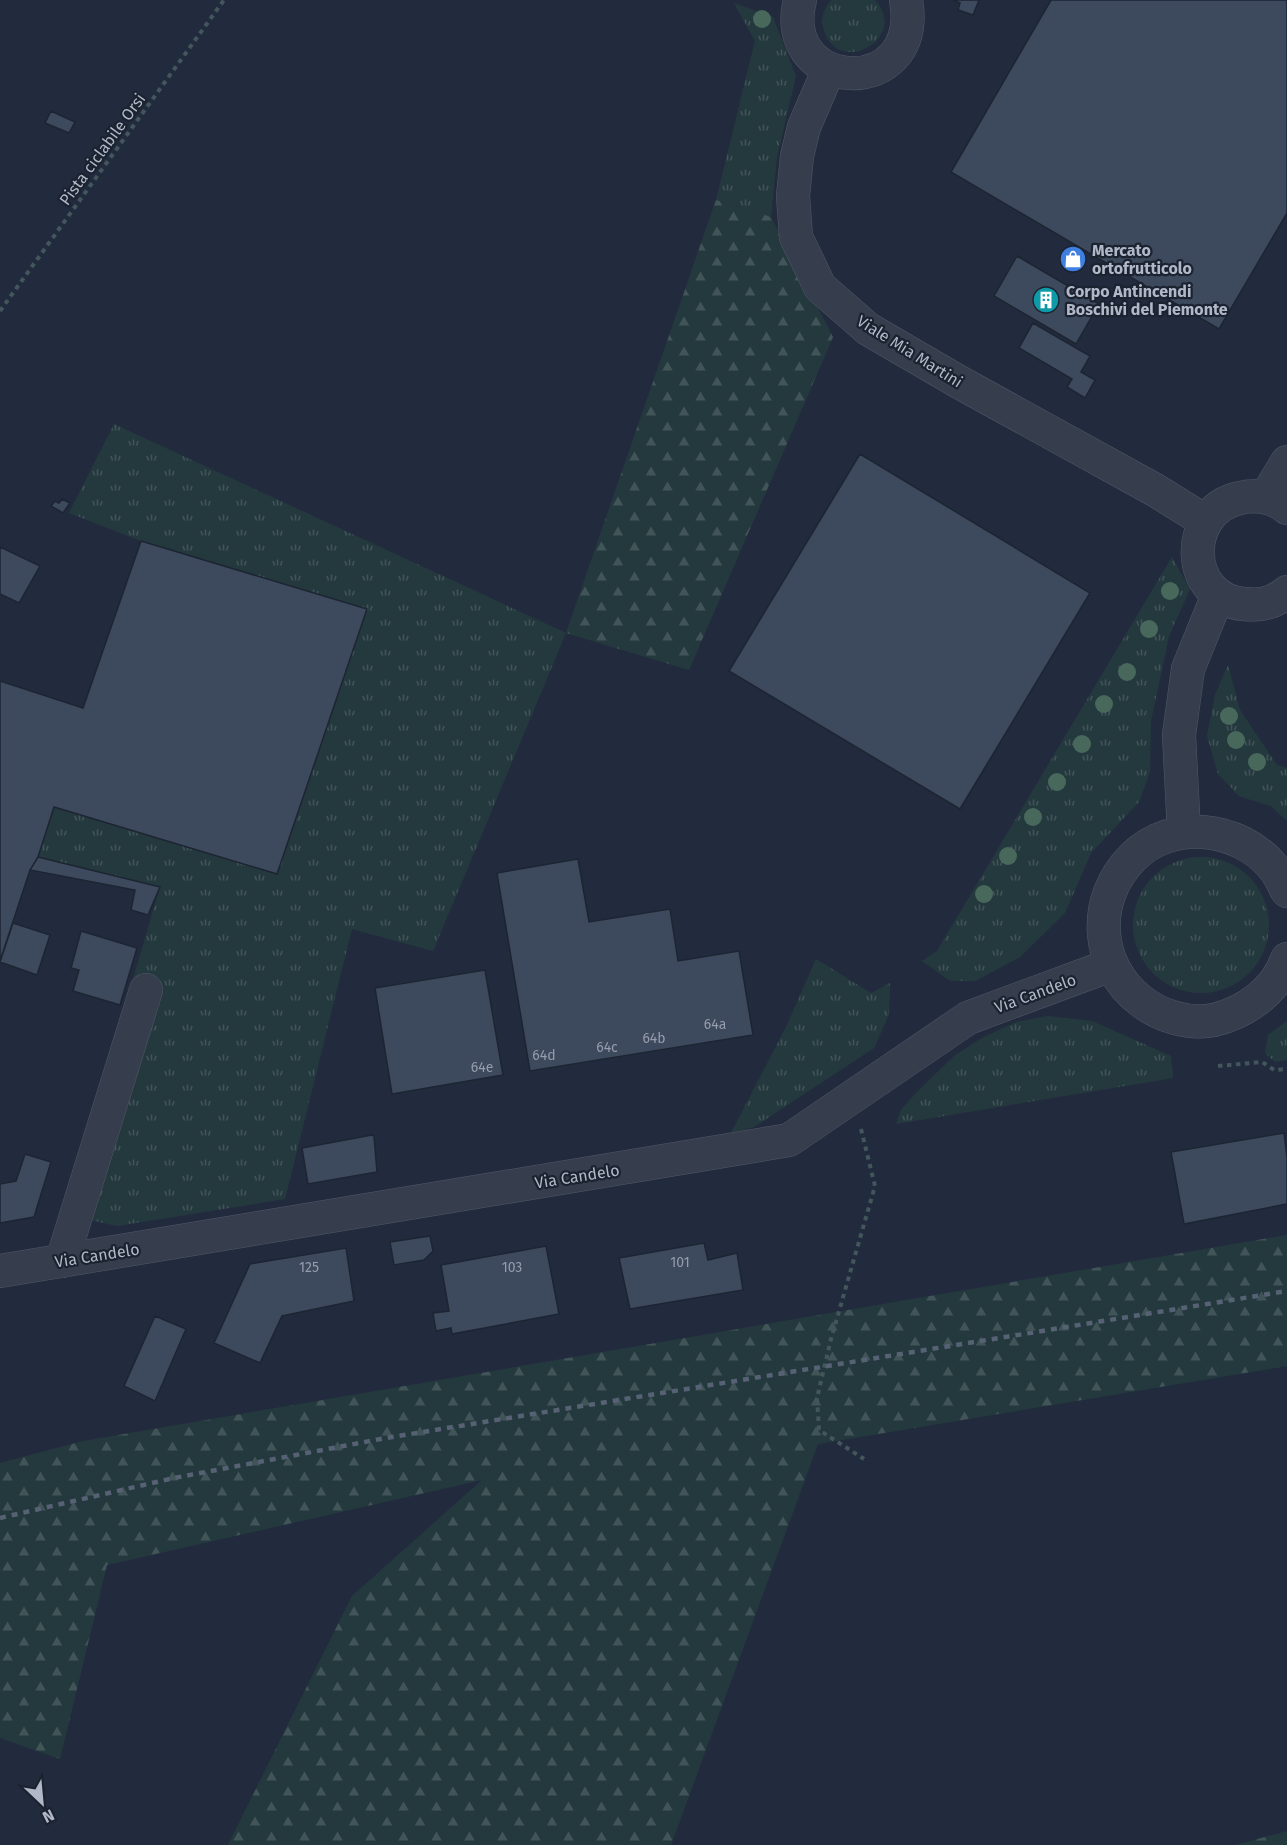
<svg xmlns="http://www.w3.org/2000/svg" width="1287" height="1845" viewBox="0 0 1287 1845" font-family="'Fira Sans',sans-serif">
<style>
.grass{fill:url(#grass-tufts)}
.forest{fill:url(#forest-firs)}
.building{fill:#3d495c;stroke:#1d2533;stroke-width:1.5}
.lines{fill:none;stroke-linecap:round;stroke-linejoin:round}
.minor-casing{stroke:#515867;stroke-width:34}
.tertiary-casing{stroke:#515867;stroke-width:34}
.path{stroke:#42565b;stroke-width:4;stroke-dasharray:4.5 4.5;stroke-linecap:butt}
.minor{stroke:#363e4d;stroke-width:33}
.tertiary{stroke:#363e4d;stroke-width:33}
.rail{stroke:#576174;stroke-width:4.5;stroke-dasharray:6 6;stroke-linecap:butt}
.tree{fill:#48685c}
.labels{text-anchor:middle;stroke-width:4.5;stroke-linejoin:round;paint-order:stroke}
.number-label{font-size:14px;fill:#949cad}
.street-label{font-size:16px;fill:#b1b8c8;stroke:#1b2331}
.poi-label{font-size:16px;font-weight:bold;fill:#b1b8c8;stroke:#1b2331;text-anchor:start}
</style>
<defs>
<pattern id="grass-tufts" width="24" height="20" patternUnits="userSpaceOnUse" patternTransform="scale(1.5)"><rect width="24" height="20" fill="#24393e"/><path d="M3 7l-1-3M5 7V3M7 7l1-3M15 17l-1-3M17 17v-4M19 17l1-3" fill="none" stroke="#415458"/></pattern>
<pattern id="forest-firs" width="22" height="20" patternUnits="userSpaceOnUse" patternTransform="scale(1.5)"><rect width="22" height="20" fill="#24393e"/><path d="M5 1l3.5 6h-7zM16 11l3.5 6h-7z" fill="#415458"/></pattern>
</defs>
<rect width="100%" height="100%" fill="#222b3d"/>
<path class="grass" d="M831,0H875C910,38 838,78 824,30C820,19 824,9 831,0Z
M734,3L773,17L796,76L777,157L771,217L716,200L755,41Z
M114,424L566,633L433,951L352,929L285,1199L117,1226L64,1214L160,887L38,857L54,807L277,874L367,609L141,541L69,513Z
M1172,557L1190,589L1169,636L1151,721L1150,772L1139,802L1091,853L1065,913L1020,957L975,981H950L922,961L937,951Z
M1228,665L1240,710L1277,765L1287,768V821L1271,806L1239,796L1218,774L1207,736L1215,695Z
M1133 925a68 68 0 1 1 136 0a68 68 0 1 1-136 0Z
M816,959L871,993L890,983L889,1014L874,1048L754,1127L731,1133L787,1025Z
M1048,1016L1092,1021L1171,1056L1173,1078L896,1124L901,1110L919,1090L954,1056L982,1038L1016,1022Z
M1287,1021V1060L1275,1062L1265,1053L1268,1035Z"/>
<path class="forest" d="M716,200L771,217L833,337L689,670L566,633Z
M1287,1235V1366L818,1444L671,1845H228L352,1596L482,1480L107,1565L60,1759L0,1738V1463L83,1441Z
M1287,1831V1845H1236Z"/>
<path class="building" d="M953,0H979L973,15L958,10L960,3Z
M1051,0H1287V213L1219,329L951,172Z
M51,111L75,122L69,133L45,123Z
M1017,256L1099,304L1076,344L994,296Z
M1033,323L1090,356L1081,372L1095,380L1085,398L1067,387L1072,379L1019,348Z
M860,454L1090,593L960,809L729,671Z
M62,499L70,503L63,513L51,506L55,501L59,503Z
M141,541L367,609L277,874L54,807L38,857L30,870L0,961V681L83,708Z
M0,547L40,566L19,603L0,594Z
M38,857L160,887L148,915L131,910L135,890L30,870Z
M578,859L589,922L670,909L678,961L739,951L753,1035L530,1071L497,873Z
M13,923L50,935L37,975L0,962Z
M81,931L137,948L120,1005L73,991L79,970L71,968Z
M485,970L503,1075L392,1094L375,988Z
M1284,1133L1287,1157V1204L1184,1224L1171,1152Z
M372,1135L374,1136L377,1172L308,1184L302,1148Z
M25,1154L51,1162L34,1217L0,1223V1184L16,1181Z
M430,1236L433,1251L424,1260L394,1265L390,1242Z
M704,1243L708,1260L737,1253L743,1290L630,1309L619,1258Z
M546,1246L559,1314L452,1334L451,1328L436,1331L433,1313L449,1311L441,1265Z
M346,1248L354,1301L282,1316L260,1363L214,1343L250,1264Z
M155,1316L186,1329L155,1401L124,1386Z"/>
<g class="lines">
<defs>
<path id="minor" d="M800,0C776,93 924,102 906,0
M829,69L804,127L797,156L793,196L796,237L820,287L868,329L959,382L1155,490L1205,521
M1266,497L1287,462
M1287,508C1274,497 1256,494 1240,498C1182,510 1184,599 1244,604C1261,606 1274,603 1287,592
M1184,832L1179,735L1188,669L1218,595
M62,1261L146,990"/>
<path id="tertiary" d="M1287,891C1283,883 1279,874 1273,867C1239,826 1171,818 1132,858C1091,900 1095,966 1141,1001C1160,1016 1189,1025 1214,1020C1246,1012 1276,991 1287,959
M0,1271L789,1140L968,1018L1111,965"/>
</defs>
<use href="#minor" class="minor-casing"/>
<use href="#tertiary" class="tertiary-casing"/>
<path class="path" d="M0,311L224,0
M1218,1066L1262,1062L1274,1070L1287,1069
M861,1129L875,1186L831,1339L817,1398L819,1430L864,1459"/>
<use href="#minor" class="minor"/>
<use href="#tertiary" class="tertiary"/>
<path class="rail" d="M0,1518L174,1478L386,1438L1287,1291"/>
</g>
<g class="tree">
<circle cx="762" cy="19" r="9"/>
<circle cx="1170" cy="591" r="9"/>
<circle cx="1149" cy="629" r="9"/>
<circle cx="1127" cy="672" r="9"/>
<circle cx="1104" cy="704" r="9"/>
<circle cx="1229" cy="716" r="9"/>
<circle cx="1236" cy="740" r="9"/>
<circle cx="1082" cy="744" r="9"/>
<circle cx="1257" cy="762" r="9"/>
<circle cx="1057" cy="782" r="9"/>
<circle cx="1033" cy="817" r="9"/>
<circle cx="1008" cy="856" r="9"/>
<circle cx="984" cy="894" r="9"/>
</g>
<defs>
<symbol id="shop-disc" viewBox="-11 -11 22 22"><circle r="9.5" fill="#3f7fe0" stroke="#1b2331"/><path d="M-5-2.5h2.3a2.7 3.5 0 0 1 5.4 0H5L5.5 6h-11ZM-1.5-2.5h3a1.5 2.3 0 0 0-3 0Z" fill="#fff"/></symbol>
<symbol id="building-disc" viewBox="-11 -11 22 22"><circle r="9.5" fill="#0f9aa8" stroke="#1b2331"/><path d="M-4-6H4V6H1V3H-1V6H-4ZM-2.5-4.3h1.7v1.8h-1.7ZM.8-4.3h1.7v1.8H.8ZM-2.5-1h1.7V.8h-1.7ZM.8-1h1.7V.8H.8Z" fill="#fff"/></symbol>
</defs>
<g fill-rule="evenodd">
<use href="#shop-disc" x="1058" y="244" width="30" height="30"/>
<use href="#building-disc" x="1031" y="285" width="30" height="30"/>
</g>
<g class="labels">
<g class="number-label">
<text x="715" y="1029">64a</text>
<text x="654" y="1043">64b</text>
<text x="607" y="1052">64c</text>
<text x="544" y="1060">64d</text>
<text x="482" y="1072">64e</text>
<text x="680" y="1267">101</text>
<text x="309" y="1272">125</text>
<text x="512" y="1272">103</text>
</g>
<g class="street-label">
<text transform="translate(102 149) rotate(-54)" y="6">Pista ciclabile Orsi</text>
<text transform="translate(910 351) rotate(32)" y="6">Viale Mia Martini</text>
<text transform="translate(1035 993) rotate(-20)" y="6">Via Candelo</text>
<text transform="translate(577 1176) rotate(-9)" y="6">Via Candelo</text>
<text transform="translate(97 1255) rotate(-9)" y="6">Via Candelo</text>
</g>
<g class="poi-label">
<text x="1092" y="256">Mercato<tspan x="1092" dy="18">ortofrutticolo</tspan></text>
<text x="1066" y="297">Corpo Antincendi<tspan x="1066" dy="18">Boschivi del Piemonte</tspan></text>
</g>
</g>
<g transform="translate(42 1803) rotate(154)" stroke="#1b2331" stroke-width="4.5" paint-order="stroke">
<path d="M0-4.5L10 22L0 15L-10 22Z" fill="#b1b8c8"/>
<text y="-9" font-size="16" font-weight="bold" text-anchor="middle" fill="#b1b8c8">N</text>
</g>
</svg>
